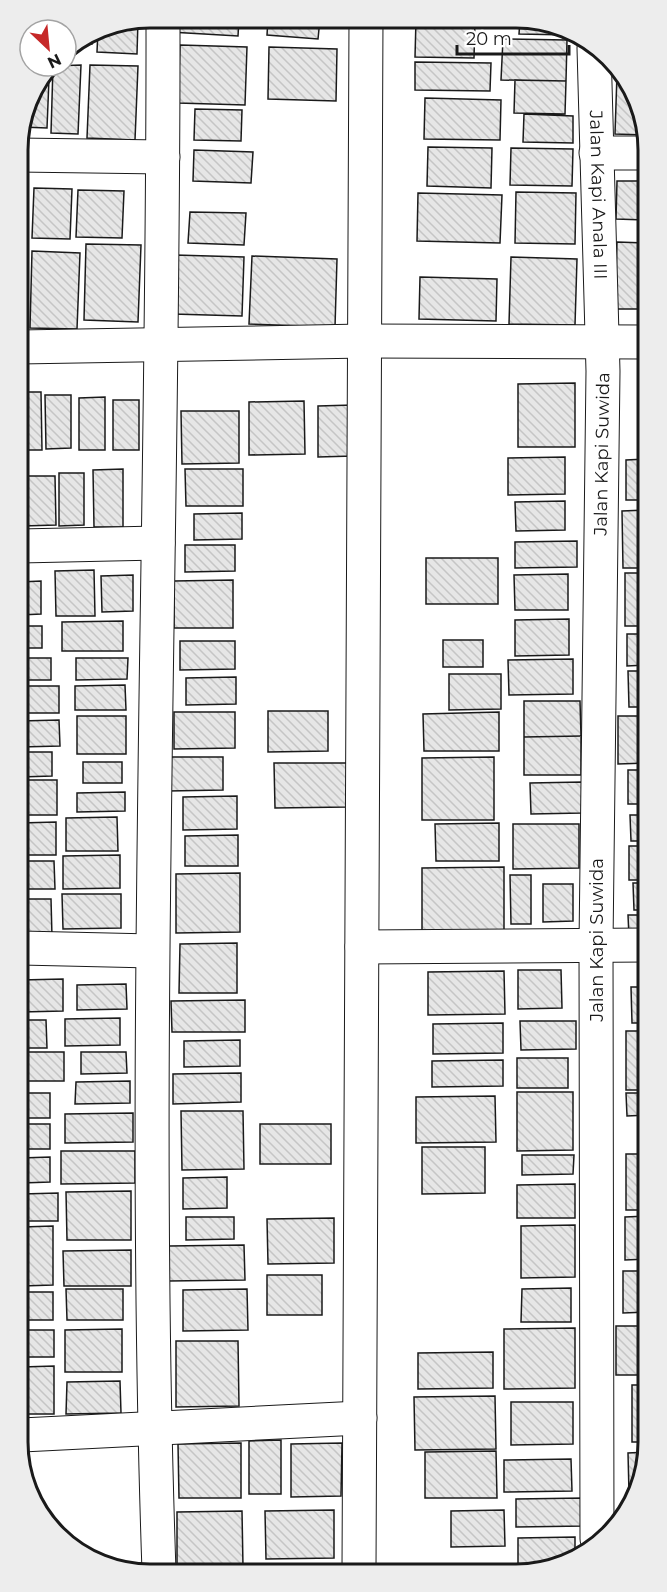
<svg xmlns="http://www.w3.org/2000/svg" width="667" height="1592" viewBox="0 0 667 1592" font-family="Montserrat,sans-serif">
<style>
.building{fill:url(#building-back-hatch);stroke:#1a1a1a;stroke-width:1.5}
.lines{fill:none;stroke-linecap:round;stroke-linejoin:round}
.minor-casing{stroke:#1a1a1a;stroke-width:35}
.minor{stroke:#fff;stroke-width:33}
.labels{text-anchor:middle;stroke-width:4.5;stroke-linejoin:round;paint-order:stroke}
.street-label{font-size:18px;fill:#1a1a1a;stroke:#fff}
.rim{fill:none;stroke:#1a1a1a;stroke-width:3}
</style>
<defs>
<pattern id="building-back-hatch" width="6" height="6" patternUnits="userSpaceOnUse" patternTransform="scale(1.5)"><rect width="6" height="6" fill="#e6e6e6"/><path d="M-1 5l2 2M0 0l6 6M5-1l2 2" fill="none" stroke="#c5c5c5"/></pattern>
</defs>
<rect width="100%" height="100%" fill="#fff"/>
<path class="building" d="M171,18L239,19L238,36L170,32Z
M268,19H320L318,39L267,35Z
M138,20L137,54L97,52L98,29Z
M416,20H475L474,58L415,57Z
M520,20L543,21L570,35L519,34Z
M92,33V44L75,43Z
M503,39L567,40L566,81L501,80Z
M180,45L247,47L245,105L178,103Z
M269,47L337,49L336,101L268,99Z
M415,62L491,63L490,91L415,90Z
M81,65L78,134L51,133L53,66Z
M90,65L138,66L135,140L87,138Z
M617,74H620L645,117V135L615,134Z
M42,78L49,79L47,128L22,127L32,92Z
M515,80L566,81L565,114L514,113Z
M425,98L501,100L500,140L424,139Z
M195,109L242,110L241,141L194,140Z
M524,114L573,116V143L523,142Z
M428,147L492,148L491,188L427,186Z
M511,148L573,149L572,186L510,185Z
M194,150L253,152L251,183L193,181Z
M617,181H645V220L616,219Z
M34,188L72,189L70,239L32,238Z
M78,190L124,191L122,238L76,237Z
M516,192L576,193L575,244L515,243Z
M418,193L502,195L500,243L417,241Z
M190,212L246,213L244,245L188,243Z
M617,242L645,243V309H615Z
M86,244L141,245L138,322L84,320Z
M32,251L80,253L77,329L30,328Z
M175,255L244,257L242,316L173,314Z
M252,256L337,259L335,327L249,324Z
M511,257L577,259L575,325L509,324Z
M19,261H25L23,314H19Z
M420,277L497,279L496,321L419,319Z
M575,383V447H518V384Z
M639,388H645L646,454H640Z
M19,392H41L42,450H19Z
M45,395H71V448L46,449Z
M105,397V450H79V398Z
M113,400H139V450H113Z
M304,401L305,454L249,455V402Z
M353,405V456L318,457V406Z
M181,411H239V463L182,464Z
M565,457V494L508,495V458Z
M646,459V500H626V460Z
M123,469V527H94L93,470Z
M185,469H243V506H186Z
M59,473H84V525L59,526Z
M23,476H55L56,525L23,526Z
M565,501V530L516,531L515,502Z
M646,510V568H623L622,511Z
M242,513V539L194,540V514Z
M577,541V567L515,568V542Z
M185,545H235V571L185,572Z
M426,558H498V604H426Z
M94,570L95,616H56L55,571Z
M625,573H646V626H625Z
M568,574V610H515L514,575Z
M133,575V611L102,612L101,576Z
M233,580V628H174V581Z
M41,581V614L20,615V582Z
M569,619V655L515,656V620Z
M123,621V651H62V622Z
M20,626H42V648H20Z
M627,634H646V665L627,666Z
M443,640H483V667H443Z
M180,641H235V669L180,670Z
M20,658H51V680H20Z
M76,658H128L127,679L76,680Z
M573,659V694L509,695L508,660Z
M628,671H646V707H629Z
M449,674H501V709L449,710Z
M236,677V704L186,705V678Z
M125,685L126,710H75V686Z
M20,686H59V713H20Z
M524,701H580L581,736L524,737Z
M268,711H328V751L268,752Z
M174,712H235V748L174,749Z
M499,712V751H424L423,714Z
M77,716H126V754H77Z
M618,716H646L647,763L618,764Z
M59,720L60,746L20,747V721Z
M581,736V775H524V737Z
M20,752H52V776L20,777Z
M167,757H223V790L168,791Z
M494,757V820H422V758Z
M83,762H122V783H83Z
M274,763H347V807L275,808Z
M628,770H647V804H628Z
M20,780H57V815H20Z
M582,782V813L531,814L530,783Z
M125,792V811L77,812V793Z
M237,796V829L183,830V797Z
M630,815H647V841H631Z
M117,817L118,851H66V818Z
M56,822V855H21L20,823Z
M499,823V861H436L435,824Z
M513,824H579V868L513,869Z
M238,835V866H185V836Z
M629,846H647V880H629Z
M120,855V888L63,889V856Z
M21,861H54L55,889H21Z
M504,867V933L422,934V868Z
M240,873V932L176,933V874Z
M510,875H531V924H511Z
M633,883H647V910H634Z
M543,884H573V921L543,922Z
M62,894H121V928L63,929Z
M21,899H51L52,937H21Z
M628,915H647V937H629Z
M237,943V993H179L180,944Z
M518,970H561L562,1008L518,1009Z
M504,971L505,1014L428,1015V972Z
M63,979V1011L21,1012V980Z
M126,984L127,1009L77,1010V985Z
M631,987H647V1023H632Z
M245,1000V1032H172L171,1001Z
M120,1018V1045L65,1046V1019Z
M21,1020H46L47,1048H21Z
M520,1021H576V1049L521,1050Z
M503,1023V1053L433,1054V1024Z
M626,1031H647L648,1090H626Z
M240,1040V1066L184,1067V1041Z
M21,1052H64V1081H21Z
M81,1052H126L127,1073L81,1074Z
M517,1058H568V1088H517Z
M503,1060V1086L432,1087V1061Z
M241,1073V1102L173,1104V1074Z
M130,1081V1103L75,1104L76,1082Z
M517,1092H573V1150L517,1151Z
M21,1093H50V1118H21Z
M626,1093H648V1115L627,1116Z
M495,1096L496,1142L416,1143V1097Z
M181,1111H243L244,1169L182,1170Z
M133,1113V1142L65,1143V1114Z
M641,1119H648V1147H641Z
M21,1124H50V1149H21Z
M260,1124H331V1164H260Z
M422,1147H485V1193L422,1194Z
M61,1151H135V1183L61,1184Z
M626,1154H648V1210H626Z
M522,1155H574L573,1174L522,1175Z
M50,1157V1182L22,1183L21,1158Z
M227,1177V1208L183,1209V1178Z
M575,1184V1218H517V1185Z
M131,1191V1240H67L66,1192Z
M58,1193V1221H22V1194Z
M648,1216V1259L625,1260V1217Z
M186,1217H234V1239L186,1240Z
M334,1218V1263L268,1264L267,1219Z
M575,1225V1277L521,1278V1226Z
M53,1226V1285L22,1286V1227Z
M244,1245L245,1280L169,1281V1246Z
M131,1250V1286H64L63,1251Z
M623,1271H648V1312L623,1313Z
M267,1275H322V1315H267Z
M571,1288V1322H521L522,1289Z
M66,1289H123V1320H67Z
M247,1289L248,1330L183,1331V1290Z
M22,1292H53V1320H22Z
M616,1326H648L649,1375H616Z
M575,1328V1388L504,1389V1329Z
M122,1329V1372H65V1330Z
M22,1330H54V1357H22Z
M176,1341H238L239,1406L176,1407Z
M493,1352V1388L418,1389V1353Z
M54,1366V1414H22V1367Z
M120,1381L121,1413L66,1414L67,1382Z
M632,1385H649V1442H632Z
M495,1396L496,1449L415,1450L414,1397Z
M511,1402H573V1444L511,1445Z
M281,1440V1494H249V1441Z
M241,1443V1498H179L178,1444Z
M342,1443L341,1496L291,1497V1444Z
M496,1451L497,1498H425V1452Z
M648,1452L633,1493H629L628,1453Z
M571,1459L572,1491L504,1492V1460Z
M584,1498V1526L516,1527V1499Z
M334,1510V1558L266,1559L265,1511Z
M504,1510L505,1546L451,1547V1511Z
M242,1511L243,1567L177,1568V1512Z
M575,1537V1553L558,1565H518V1538Z
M145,1563V1571L125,1572L110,1564Z
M275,1567H322V1571H275Z"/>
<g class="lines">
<defs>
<g id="minor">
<path id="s1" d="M594,48L603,371L596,944L597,1539"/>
<path d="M596,153H645"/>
<path d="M18,155L163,157"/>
<path d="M19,347L364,341L645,342"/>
<path d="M20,546L158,543"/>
<path d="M362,947L647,945"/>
<path d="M21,948L152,951"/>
<path d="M22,1435L360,1418"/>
<path d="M359,1570L366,19"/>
<path d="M159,1571C141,1054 164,536 163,18"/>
</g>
</defs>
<use href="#minor" class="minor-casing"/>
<use href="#minor" class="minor"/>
</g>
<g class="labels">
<g class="street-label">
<text dy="6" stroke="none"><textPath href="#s1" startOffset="147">Jalan Kapi Anala III</textPath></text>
<text transform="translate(602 454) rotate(-89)" y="6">Jalan Kapi Suwida</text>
<text transform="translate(597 940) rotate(-90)" y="6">Jalan Kapi Suwida</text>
</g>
</g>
<path d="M0 0H667V1592H0ZM150 28H516A122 122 0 0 1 638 150V1442A122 122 0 0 1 516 1564H150A122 122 0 0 1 28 1442V150A122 122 0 0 1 150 28Z" fill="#ededed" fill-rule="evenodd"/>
<path class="rim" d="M150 28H516A122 122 0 0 1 638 150V1442A122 122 0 0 1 516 1564H150A122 122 0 0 1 28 1442V150A122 122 0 0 1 150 28Z"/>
<g transform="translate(48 48) rotate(154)"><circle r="28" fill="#ffffff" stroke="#a3a3a3" stroke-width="1.5"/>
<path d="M0-4.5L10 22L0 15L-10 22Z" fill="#c62828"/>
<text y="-9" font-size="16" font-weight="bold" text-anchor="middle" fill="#1a1a1a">N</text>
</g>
<path d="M457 45v9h112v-9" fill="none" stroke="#1a1a1a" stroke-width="3"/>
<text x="466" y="45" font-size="18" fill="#1a1a1a" stroke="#ffffff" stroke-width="4.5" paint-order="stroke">20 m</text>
</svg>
